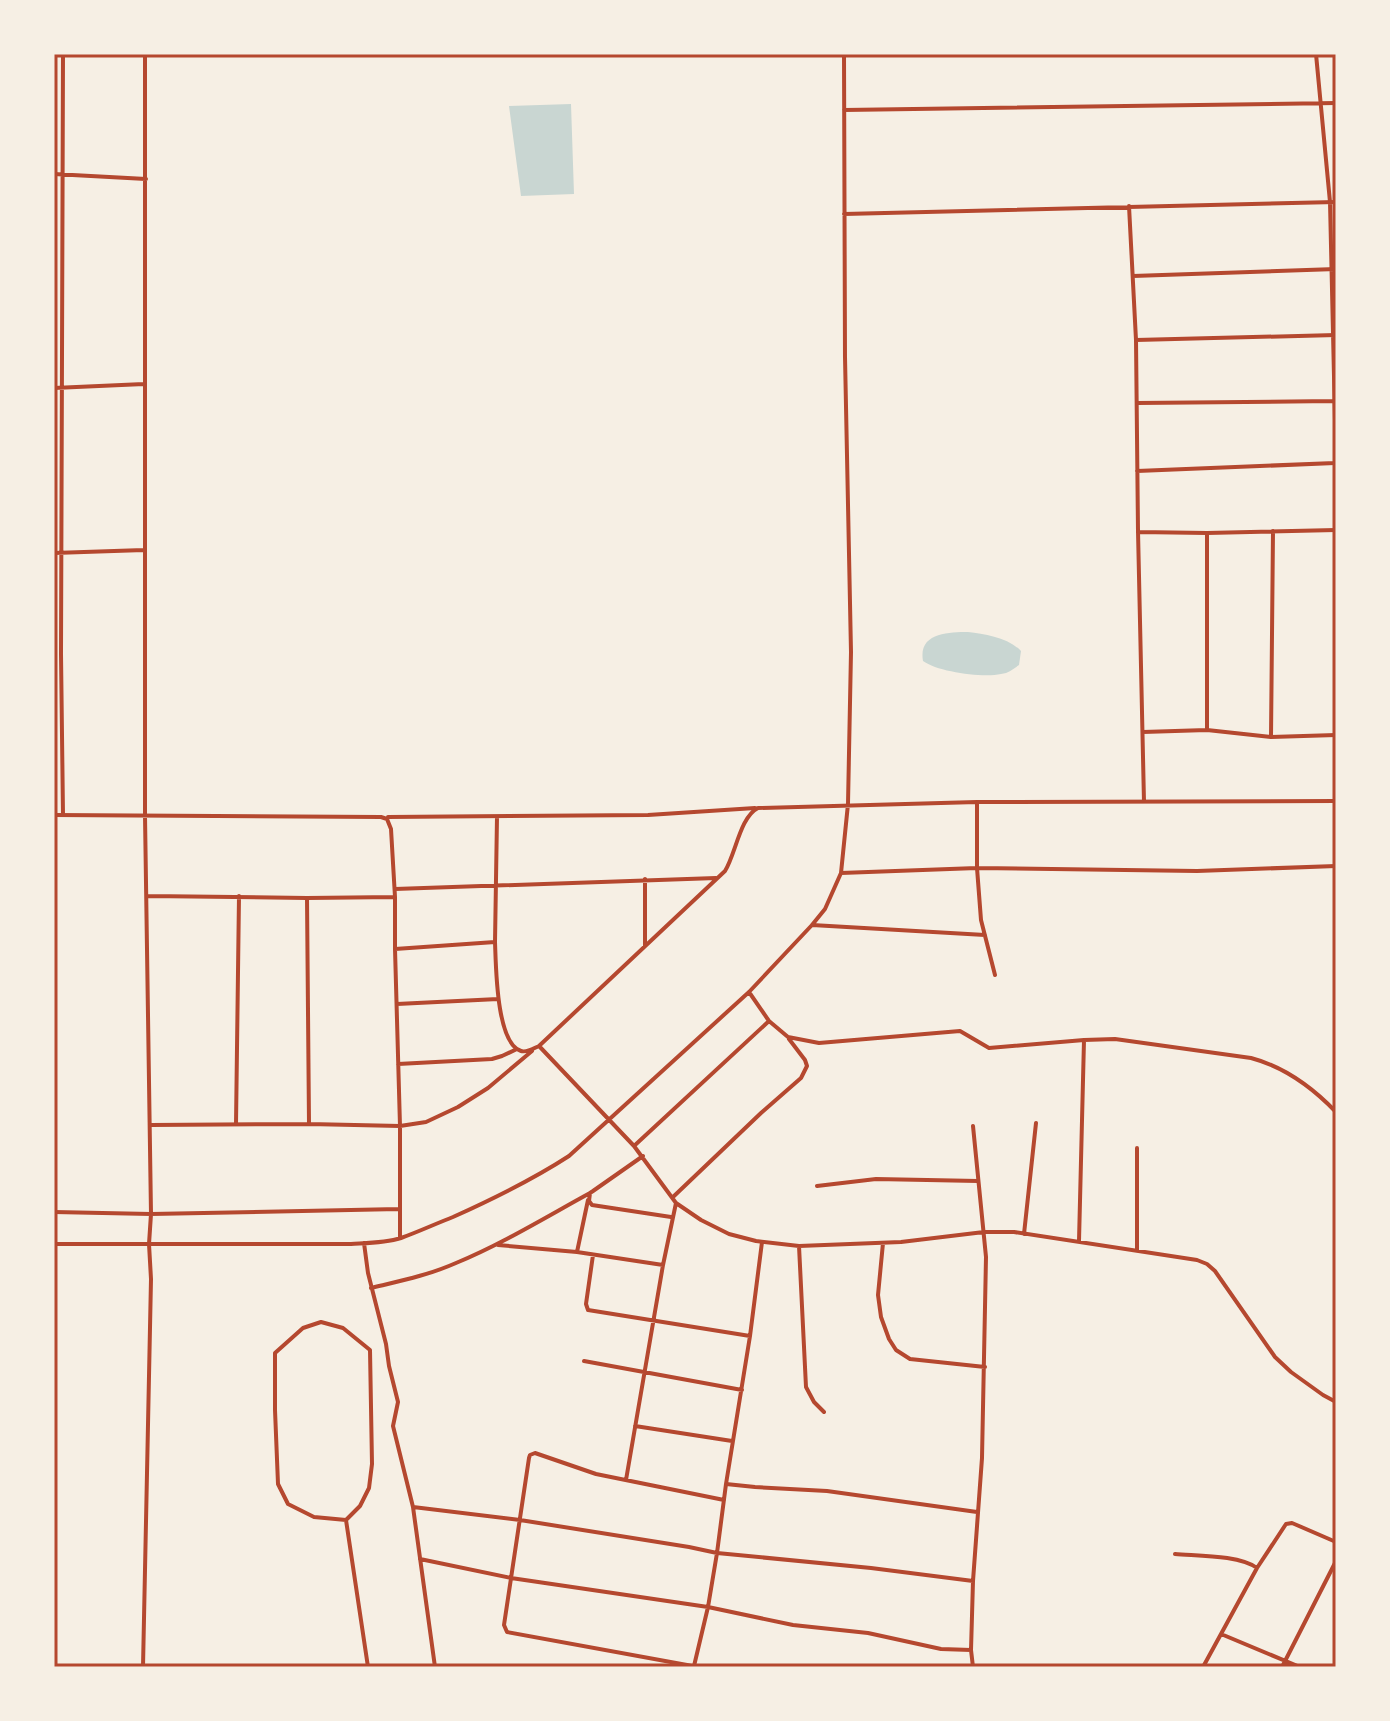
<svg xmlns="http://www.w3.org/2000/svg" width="1390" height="1721" viewBox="0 0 1390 1721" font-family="'Exo 2',sans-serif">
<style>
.water{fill:#c9d6d2}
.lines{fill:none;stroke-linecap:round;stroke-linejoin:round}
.minor{stroke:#b5482f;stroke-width:4}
.neatline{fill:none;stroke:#b5482f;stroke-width:3}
</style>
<rect width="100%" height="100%" fill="#f6efe4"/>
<path class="water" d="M571,104L574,194L521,196L509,106Z
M968,632C985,634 1009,638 1021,651L1019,665C1013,669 1009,673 1001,674C983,678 938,672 923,661C918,633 948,632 968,632Z"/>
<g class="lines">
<path class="minor" d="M1316,54L1330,202L1336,463
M844,110L1336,103
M54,174L146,179
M1129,206L1136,340L1138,531L1144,802
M844,214L1336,202
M1133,276L1336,269
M1136,340L1336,335
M54,388L144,384
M1137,403L1334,401
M1137,471L1335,463
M1138,532L1207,533L1336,530
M1207,533V730
M54,553L144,550
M1143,732L1207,730L1271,737L1336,735
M1271,737L1273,531
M1336,801L977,802L758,808C740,817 736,853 725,871L539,1046L634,1146L676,1203L701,1220L729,1234L756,1241L799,1246L901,1242L984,1232H1014L1197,1260L1207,1264L1215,1271L1275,1357L1291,1372L1323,1395L1336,1402
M977,802V868L1197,871L1336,866
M54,815L381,817L387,819L391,829L395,897
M63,815L61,654L63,54
M388,817L648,815L755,808
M841,873L977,868L981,920L995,975
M395,889L716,878
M148,896L307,898L309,1124L151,1125
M307,898L395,897V949L495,942C496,965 496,1043 521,1051C527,1053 534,1048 539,1046
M812,925L985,935
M495,942L497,817
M645,946V879
M395,949L400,1126V1238
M749,992L769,1021L788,1037L819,1043L960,1031L989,1048L1084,1040L1115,1039L1251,1058C1285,1067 1312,1087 1336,1112
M397,1004L498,999
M398,1064L492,1059L502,1056L517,1049
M236,1124L239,896
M309,1124L400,1126L426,1122L458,1107L488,1088L532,1051
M634,1146L769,1021
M643,1156L593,1191L590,1193L589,1201L592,1205L671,1217
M817,1186L876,1179L978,1181
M673,1197L761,1113L801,1078L807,1066L805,1060L789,1039
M54,1212L151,1214L399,1209
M1024,1234L1036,1123
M1079,1241L1084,1040
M364,1243L368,1273L386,1344L389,1366L398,1402L393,1426L413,1507L520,1520L689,1547L717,1553L871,1568L973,1581L982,1458L986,1257L973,1126
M883,1243L878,1295L881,1317L889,1339L896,1350L910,1359L985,1367
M54,1244H351C368,1243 385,1243 401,1238C418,1232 435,1224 453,1217C493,1199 532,1180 569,1156L749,992L812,925L825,909L841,873L848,804L851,652L845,357L844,54
M498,1245L577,1252L663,1265
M799,1246L806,1387L814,1402L824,1412
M1137,1251V1148
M577,1252L588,1200
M593,1255L586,1304L588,1310L750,1336
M371,1288C400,1281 429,1275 456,1263C502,1244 546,1217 590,1193
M321,1322L343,1328L370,1350L372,1464L369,1488L360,1506L346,1520L314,1517L288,1504L278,1484L275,1410V1353L303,1328Z
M584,1361L742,1390
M635,1426L732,1441
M626,1480L663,1265L676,1203
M726,1484L755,1487L827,1491L977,1512
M413,1507L435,1667
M346,1520L368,1667
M1175,1554C1198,1556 1239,1555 1257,1568
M420,1559L511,1578L708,1607L793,1625L868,1633L941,1649L971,1650
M1221,1634L1257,1568L1286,1524L1292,1523L1336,1542
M694,1666L708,1607L717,1553L726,1484L750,1336L762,1242
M143,1667L151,1279L149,1244L151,1214L145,816V54
M698,1667L507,1632L504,1625L529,1458L530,1455L535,1453L596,1474L724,1500
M973,1667L971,1650L973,1581
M1203,1667L1221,1634L1300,1667
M1282,1667L1336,1561"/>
</g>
<rect width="1390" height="1721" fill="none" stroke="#f6efe4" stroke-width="112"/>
<rect x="56" y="56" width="1278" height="1609" class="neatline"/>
</svg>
